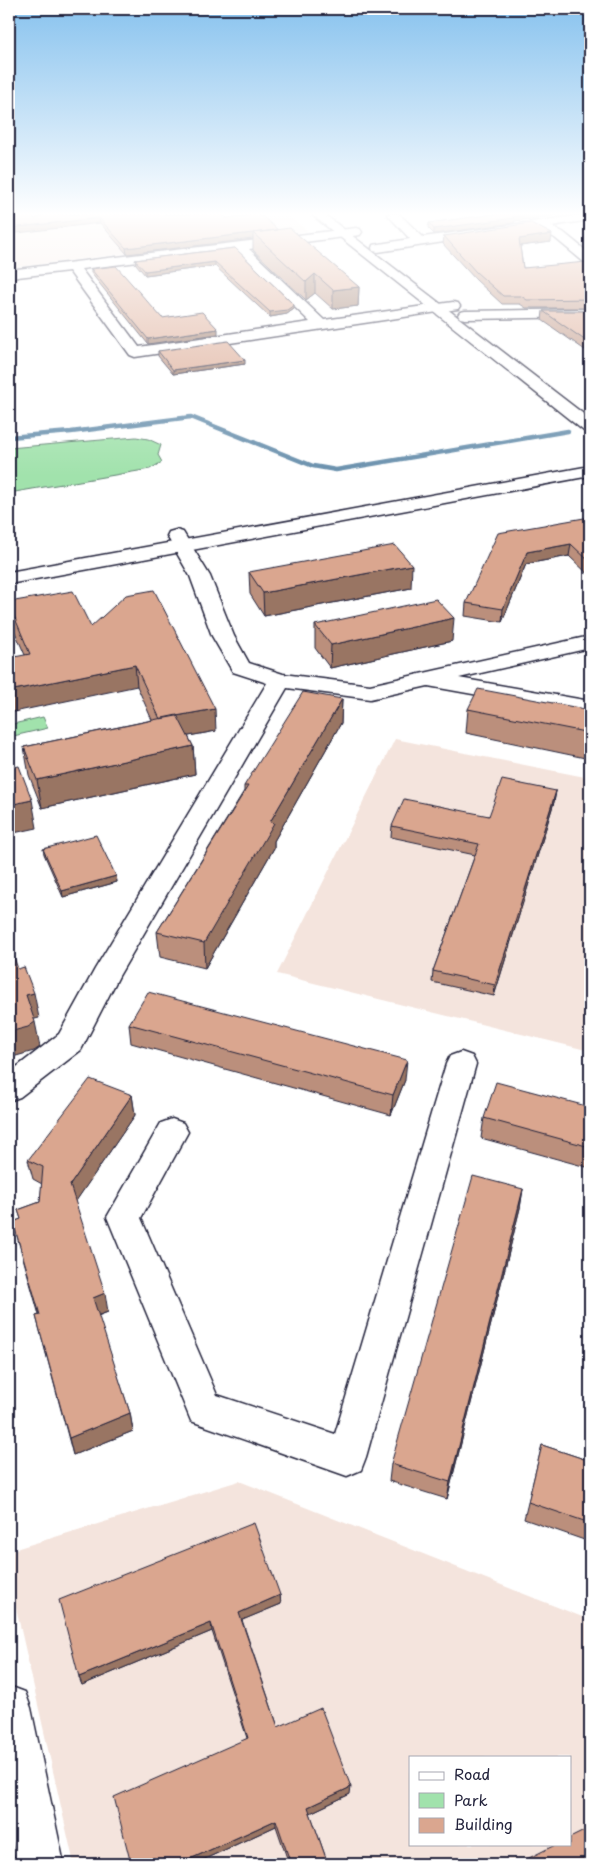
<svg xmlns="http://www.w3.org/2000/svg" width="599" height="1873" viewBox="0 0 599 1873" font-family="'Playpen Sans',sans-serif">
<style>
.built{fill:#f4e4dd;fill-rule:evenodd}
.green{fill:#a1e2ac;stroke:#628274}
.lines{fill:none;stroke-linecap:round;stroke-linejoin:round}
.stream{stroke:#688fac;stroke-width:4.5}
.minor-casing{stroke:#22223b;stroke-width:3}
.major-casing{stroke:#22223b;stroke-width:3}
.minor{fill:#fff;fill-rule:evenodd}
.major{fill:#fff;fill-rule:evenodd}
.wall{fill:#bb8f7b;stroke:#22223b}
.shaded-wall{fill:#997464;stroke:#22223b}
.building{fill:#daa68f;stroke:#22223b}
</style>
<rect width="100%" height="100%" fill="#fff"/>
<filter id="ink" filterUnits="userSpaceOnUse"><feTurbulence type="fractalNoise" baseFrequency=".02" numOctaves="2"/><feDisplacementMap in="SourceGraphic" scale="10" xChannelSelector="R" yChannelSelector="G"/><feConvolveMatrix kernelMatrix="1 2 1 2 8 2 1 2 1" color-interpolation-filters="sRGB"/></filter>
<g filter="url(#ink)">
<path class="built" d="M9,214H286L308,231L9,268Z
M395,739L590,778V1051L277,974Z
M239,1481L590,1620V1864H74L9,1577V1551ZM410,1757H570V1844H410Z"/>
<path class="green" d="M136,437L148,439L161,445L158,455L162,462L150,469L9,493V448Z
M43,717L48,728L9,737V725Z"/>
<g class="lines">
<path class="stream" d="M9,437L71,432L191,417L313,466L336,470L568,431"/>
<defs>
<path id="minor" d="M387,214H399L423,237L590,214V220L551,226L563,232L590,254V264L585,263L555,238L536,228L378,252L373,251L372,248L373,245L410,239Z
M356,228L360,229L362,232L360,235L249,249L324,320L453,302L458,303L460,306L458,309L135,357L130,355L69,271L9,278V270ZM236,250L310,322L139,347L81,269Z
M590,309V317L465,319L460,318L458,315L460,312L465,311Z
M176,530L183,532L210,576L234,636L249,663L283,674L370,685L590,636V648L459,678L590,701V715L428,686L370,699L287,688L119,976L81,1050L20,1097L9,1101V1073L59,1034L95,969L267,683L233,672L230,667L212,636L190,576L167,536L169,532Z
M461,1052L472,1056L476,1064L366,1457L361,1470L347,1476L191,1421L107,1217L161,1123L172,1119L183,1123L188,1132L141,1218L217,1395L335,1434L446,1064L450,1056Z
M9,1686L25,1692L31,1708L64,1864H16L9,1823Z"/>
<path id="major" d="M311,214H324L590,419V432L584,431Z
M590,466V476L9,584V572Z"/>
</defs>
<use href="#minor" class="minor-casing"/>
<use href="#major" class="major-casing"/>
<use href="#minor" class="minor"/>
<use href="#major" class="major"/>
</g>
<path class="wall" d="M45,214L226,218L278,230L359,287L358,306L333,309L315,293L306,300L253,250V239L127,254L100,223L35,219Z
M495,214H565L514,221V223L434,234L428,228L429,223Z
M444,236L551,242L520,246L523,268L590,266V308H526L520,304H502L476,280L443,244Z
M235,248L294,305V309L287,314L270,317L215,266L145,275L136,264L135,260Z
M91,269L162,318L218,334L148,344L91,273Z
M543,311H590V351L585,350L542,320Z
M158,351L245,364L173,374L158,356Z
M590,517V576L569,556L526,564L502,622L465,616L466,603Z
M249,572L411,588L264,616L250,594Z
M9,602L91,627L216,731L188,736L193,746L195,774L42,808L29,775L24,747L152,720L137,686L25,655L11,623L9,606Z
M315,625L452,641L330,668L315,648Z
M342,699L341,723L274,841V848L205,968L160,957L157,932L244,791V786Z
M468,709L590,710V759L466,733Z
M556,791L554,802L494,996L432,982L433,971L475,855L391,837L392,826L489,816Z
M43,849L116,876L117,882L63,897L44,854Z
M129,1024L405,1080L391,1115L131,1043Z
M132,1095L135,1115L75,1202L108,1312L98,1316L130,1413L133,1431L73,1455L36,1316L39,1315L13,1222L21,1219L18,1210L40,1202L42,1184L33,1179L28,1160Z
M590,1107V1168L481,1138L484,1118Z
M523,1189L520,1208L447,1499L389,1481L391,1464Z
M542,1445L590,1461V1542L524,1519Z
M280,1595L281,1604L242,1620L278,1727L350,1794L310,1813L328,1864H289L276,1826L194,1864H131L247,1738L212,1631L82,1685L79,1677Z"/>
<path class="shaded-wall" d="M535,214H565L514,221V223L434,234V229Z
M99,218L100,223L9,234V228Z
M278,230L253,233V239L127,254L126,248Z
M552,234L551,242L519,246V239Z
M215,262V266L145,275V271Z
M315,274V293L306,300V282Z
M359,287L358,306L333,309V290Z
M294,305V309L287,314L270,317V312Z
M218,329V334L148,344V339Z
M245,360V364L173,374V370Z
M571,544L569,556L526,564L502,622L503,609L527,552Z
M412,565L411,588L264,616L263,593Z
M454,618L452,641L330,668L331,645Z
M135,665L137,686L9,713V691Z
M342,699L341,723L274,841V848L205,968L204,943L270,822Z
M215,709L216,731L162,741L160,719Z
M193,746L195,774L42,808L37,780Z
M556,791L554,802L494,996L495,985Z
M32,800L37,828L9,834V805Z
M116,876L117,882L63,897L62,891Z
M9,921L14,946L9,948Z
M34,993L39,1018L31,1020L26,995Z
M35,1022L40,1047L34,1051L9,1058V1032Z
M407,1060L405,1080L391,1115L393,1095Z
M132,1095L135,1115L74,1204L70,1185Z
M523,1189L520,1208L447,1499L450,1482Z
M105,1293L108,1312L96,1316L93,1298Z
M130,1413L133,1431L73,1455L69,1438Z
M280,1595L281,1604L240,1621L239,1613Z
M211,1623L212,1631L82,1685L79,1677Z
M351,1787L350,1794L308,1814V1807Z
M276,1820V1826L194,1864H179Z"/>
<path class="building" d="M9,214H31L35,219L45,214H221L226,218L253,215L262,216L278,230L126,248L99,218L9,228Z
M495,214H535L512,217L514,218L434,229L429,223Z
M531,223L552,234L519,239L523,268L586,262L590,266V299L527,300L521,296H503L476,272L444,236Z
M290,228L359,287L333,290L315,274L306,282L253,233Z
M235,248L294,305L287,310L270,312L215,262L145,271L135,260Z
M116,266L162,318L202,312L218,329L148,339L91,269Z
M543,311H590V342L586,341Z
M228,341L245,360L173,370L158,351Z
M590,517V562L571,544L527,552L503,609L466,603L498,533Z
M395,545L412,565L263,593L249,572Z
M154,590L215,709L160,719L135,665L9,691V658L30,654L9,604V602L73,591L91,627L126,595Z
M436,599L454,618L331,645L315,625Z
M478,689L590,710V733L468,709Z
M303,692L342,699L270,822L274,823L204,943L157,932L248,786H244Z
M177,715L193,746L37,780L24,747Z
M19,766L32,800L9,805V768Z
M502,780L556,791L495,985L433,971L479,844L392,826L404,799L489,816Z
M96,835L116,876L62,891L43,849Z
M9,943L18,969L24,967L34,993L26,995L35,1022L28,1027L9,1032Z
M148,992L407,1060L393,1095L129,1024Z
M90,1079L132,1095L70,1185L105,1293L93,1298L130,1413L69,1438L36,1316L40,1315L13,1222L21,1219L18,1210L40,1202L43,1167L28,1160Z
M496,1082L590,1107V1147L484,1118Z
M473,1176L523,1189L450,1482L391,1464Z
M542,1445L590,1461V1523L528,1502Z
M254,1523L280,1595L239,1613L278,1727L321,1708L351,1787L308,1807L328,1864H291L276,1820L179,1864H131L114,1797L248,1738L211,1623L79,1677L59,1600Z
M590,1828V1864H517L557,1844H570V1838Z"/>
</g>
<linearGradient id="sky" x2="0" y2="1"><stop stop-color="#87c2ee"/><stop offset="0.45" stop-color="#fff"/><stop offset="1" stop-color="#fff" stop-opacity="0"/></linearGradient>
<rect width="599" height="476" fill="url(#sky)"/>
<rect width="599" height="1873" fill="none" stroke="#fff" stroke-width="30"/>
<rect x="15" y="15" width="569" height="1843" fill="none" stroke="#22223b" stroke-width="2" filter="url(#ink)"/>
<rect x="409" y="1756" width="162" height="90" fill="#ffffff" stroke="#a7a7b1"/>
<rect x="419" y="1772" width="25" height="8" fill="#ffffff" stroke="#a7a7b1"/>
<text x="454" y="1780" font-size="15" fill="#22223b">Road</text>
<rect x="419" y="1793" width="25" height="15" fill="#a1e2ac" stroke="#a7a7b1"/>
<text x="454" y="1806" font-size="15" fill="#22223b">Park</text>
<rect x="419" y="1818" width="25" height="15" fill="#daa68f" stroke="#a7a7b1"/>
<text x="454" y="1830" font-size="15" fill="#22223b">Building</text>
</svg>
